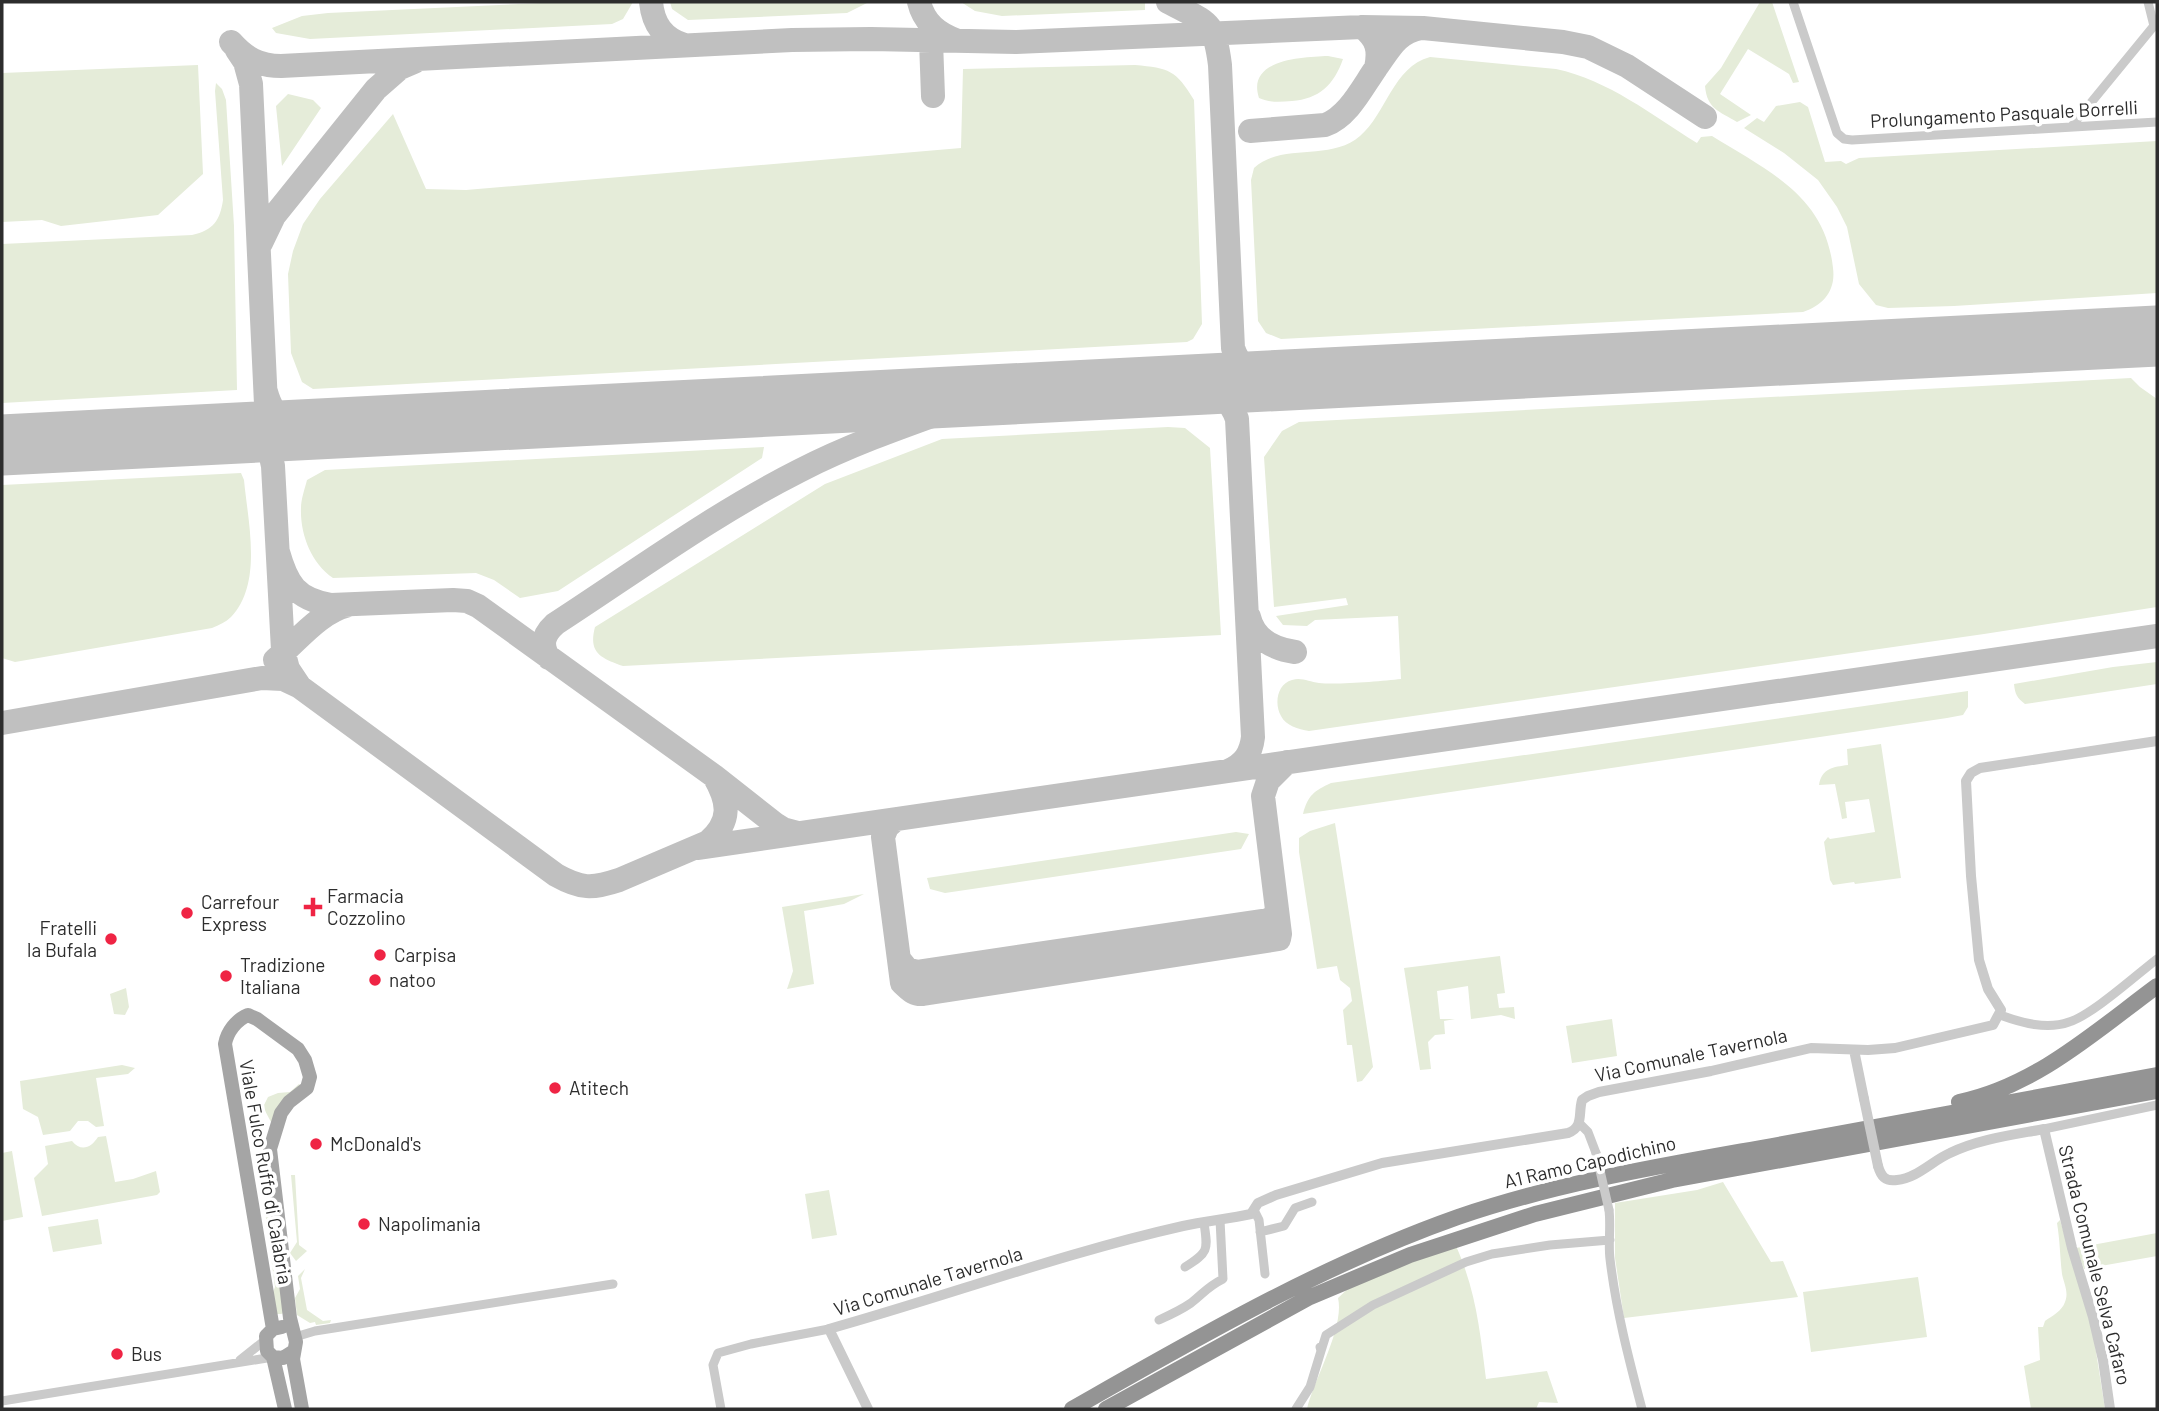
<svg xmlns="http://www.w3.org/2000/svg" width="2159" height="1411" viewBox="0 0 2159 1411" font-family="Barlow,sans-serif">
<style>
.green{fill:#e5ecd9}
.lines{fill:none;stroke-linecap:round;stroke-linejoin:round}
.taxiway{stroke:#c0c0c0;stroke-width:24}
.runway{stroke:#c0c0c0;stroke-width:61}
.minor{stroke:#cacaca;stroke-width:9}
.tertiary{stroke:#cacaca;stroke-width:10}
.primary{stroke:#a5a5a5;stroke-width:14}
.motorway{stroke:#949494;stroke-width:16}
.minor-bridge{stroke:#cacaca;stroke-width:9}
.tertiary-bridge{stroke:#cacaca;stroke-width:10}
.poi-dot{fill:#ef2444;stroke:#fff;stroke-width:2.5}
.labels{text-anchor:middle;stroke-width:7;stroke-linejoin:round;paint-order:stroke}
.street-label{font-size:19px;fill:#2d2d2d;stroke:#fff}
.poi-label{font-size:19px;fill:#2d2d2d;stroke:#fff;text-anchor:start}
</style>
<rect width="100%" height="100%" fill="#fff"/>
<path class="green" d="M564,2H633L623,19L612,24L310,39L276,33L272,28L302,16L328,13Z
M670,2H869L847,13L688,20L672,9Z
M961,2H1145V10L1002,16L975,11Z
M1760,2H1772L1799,82L1793,83L1789,74L1748,49L1720,94L1751,115L1737,122C1719,111 1707,109 1705,86L1721,68Z
M1328,56L1343,59C1334,85 1319,99 1292,101C1280,102 1270,103 1259,98C1246,59 1303,57 1328,56Z
M1430,57L1556,69C1608,80 1652,115 1697,143L1701,137L1712,136C1768,171 1825,195 1833,268C1836,291 1823,305 1803,312L1281,339L1266,333L1258,321L1251,180L1254,168C1282,142 1330,162 1360,136C1386,114 1393,67 1430,57Z
M198,65L203,174L158,215L61,226L42,220L2,222V73Z
M1135,65C1169,68 1176,70 1194,100L1202,324L1193,339L1187,342L313,389L302,382L291,353L288,274L293,251L303,224L320,199L393,114L426,189L466,190L961,148L963,69Z
M216,83L222,89L226,100L234,226L237,390L2,403V244L192,235C214,230 220,220 223,200L215,91Z
M288,94L313,100L321,108L282,166L276,106Z
M1800,102L1808,107L1825,162L1841,161L1846,164L1859,158L2157,141V293L1954,306L1888,308L1876,305L1859,284L1847,227L1837,207L1818,180L1784,153L1744,128L1757,118L1764,122L1776,106Z
M2131,378L2140,387L2157,399V607L1984,634L1309,731C1298,729 1286,726 1281,716C1274,704 1277,684 1292,680C1302,677 1309,682 1319,683C1338,685 1382,681 1401,679L1398,616L1315,620L1307,626L1283,625L1276,616L1348,605L1346,598L1274,607L1264,457L1282,431L1299,422Z
M1168,427L1185,428L1210,448L1221,635L623,666C601,658 588,653 595,627L825,484L942,439Z
M764,447L762,458L558,591L520,598L494,580L476,573L333,578C311,563 300,534 301,508C301,499 305,488 307,480L325,470Z
M241,473L244,480C248,523 263,583 231,617C226,622 219,625 212,628L15,662L2,658V485Z
M2157,662V684L2025,704C2017,698 2015,694 2014,684L2113,667Z
M1968,691V707L1963,715L1947,718L1303,814C1308,795 1314,791 1331,783Z
M1881,744L1901,878L1855,884L1854,882L1833,885L1830,880L1824,842L1828,837L1830,839L1875,832L1869,799L1845,802L1847,818L1842,819L1835,784L1819,785C1822,768 1833,767 1848,765L1847,749Z
M1335,823L1373,1067L1362,1081L1357,1082L1352,1045H1347L1343,1010L1352,1001L1350,988L1340,980L1337,966L1317,969L1299,852V838L1310,831Z
M1236,832L1249,834L1241,849L945,893L930,889L927,878Z
M864,894L844,904L804,911L814,984L787,989L793,971L782,907Z
M1500,956L1505,993L1497,994L1499,1008L1514,1007L1515,1019L1501,1015L1471,1019L1468,986L1437,991L1440,1019H1455L1444,1021L1445,1034L1435,1035L1428,1042L1431,1069L1420,1070L1404,968Z
M126,988L129,1007L125,1015L114,1014L110,994Z
M1612,1019L1617,1056L1572,1063L1566,1026Z
M122,1065L135,1068L128,1074L96,1078L104,1126L96,1127L88,1121H78L70,1131L43,1135L38,1117L23,1109L20,1081Z
M299,1084L300,1085L271,1122L263,1107L268,1097L278,1093L290,1092Z
M106,1136L115,1182L133,1179L156,1171L160,1192L157,1195L42,1216L34,1178L48,1164L45,1146L72,1141C81,1152 91,1148 98,1137Z
M12,1151L23,1217L2,1221V1153Z
M291,1175H295L299,1245L307,1251L296,1261L290,1253L297,1242Z
M1723,1182L1771,1262L1783,1261L1798,1297L1624,1318L1615,1258V1203L1697,1190Z
M829,1190L837,1235L812,1239L805,1194Z
M267,1210C275,1244 280,1278 284,1313L281,1314H277L273,1292L275,1287L265,1211Z
M98,1219L102,1244L53,1252L48,1227Z
M2060,1220L2092,1326L2105,1409H2031L2024,1366L2040,1360L2038,1327H2043L2045,1321C2052,1316 2062,1311 2065,1302C2069,1292 2064,1284 2062,1274C2060,1257 2060,1241 2057,1223Z
M2157,1233V1256L2084,1269L2076,1248Z
M1456,1246C1476,1291 1480,1331 1486,1379L1547,1371L1558,1403L1539,1402L1536,1409H1307C1313,1381 1345,1327 1338,1298L1353,1284Z
M305,1269L301,1278L307,1310L323,1321L331,1320L330,1323L316,1325L315,1322L310,1323L297,1315L295,1298L300,1289L298,1276Z
M1918,1277L1927,1337L1811,1352L1803,1292Z"/>
<g class="lines">
<path class="taxiway" d="M651,2C653,24 663,38 684,45
M919,2C924,23 938,34 958,41
M1168,2C1207,23 1214,18 1220,65L1233,348C1240,368 1251,376 1271,380
M1362,27C1377,39 1380,49 1376,68C1390,49 1396,33 1421,28
M931,41L933,96
M231,42C245,58 259,66 281,66L792,40L871,39L1016,42L1362,27L1423,28L1563,42L1588,47L1627,66L1705,117
M1250,131L1325,125C1348,117 1362,88 1376,68
M261,243L274,216L376,89L400,68L414,62
M2144,337L2157,340
M1198,384C1218,391 1230,399 1237,419L1253,737C1251,754 1244,764 1228,771
M266,392C276,429 297,428 330,428
M233,433C251,430 265,425 266,404L251,84L245,62L237,50
M233,433C259,435 268,439 273,466L283,650L288,669L300,687
M2,446L13,444
M278,552C287,584 296,599 331,605L453,600L467,601L478,606L714,776L775,824L783,829L798,833
M1249,617C1254,639 1274,649 1295,652
M549,658C540,644 544,634 555,624C635,572 714,514 799,471C861,439 928,418 993,394
M275,660C299,640 318,613 349,605
M2,723L262,678L283,679L300,687L556,875C581,889 592,889 619,880L708,842C732,821 729,802 714,776
M896,819L887,827L883,837L902,983C909,989 913,995 923,994L1279,939L1280,934L1263,796L1268,781L1287,762
M697,848L2157,636
M899,959L907,969L916,972L1268,920L1277,915"/>
<path class="runway" d="M2,445L2157,336"/>
<path class="minor" d="M1793,2L1837,133L1844,139L1852,140L2157,122
M2148,2L2154,26
M2071,127L2157,22
M2000,1015C2022,1023 2047,1030 2069,1022C2092,1015 2136,975 2157,959
M1580,1124L1588,1132L1596,1153
M2044,1129L2157,1105
M1254,1210L1259,1220L1265,1274
M1609,1210C1611,1227 1608,1243 1610,1259C1616,1310 1629,1360 1642,1409
M1260,1232L1284,1226L1295,1208L1312,1202
M1185,1267C1209,1252 1208,1250 1204,1223
M1159,1320C1170,1315 1181,1310 1191,1303C1204,1293 1207,1287 1223,1279L1220,1220
M295,1337L315,1331L613,1284
M1321,1351L1326,1335L1373,1305L1466,1262L1492,1254L1550,1245L1610,1240
M240,1360L264,1341
M2,1401L273,1357
M721,1409L713,1365L718,1353L751,1344L829,1329
M1296,1409L1310,1387L1321,1351L1320,1347"/>
<path class="tertiary" d="M1854,1050L1864,1099
M1878,1166C1881,1176 1885,1182 1897,1180C1917,1178 1932,1161 1950,1153C1979,1139 2012,1135 2044,1129L2072,1248L2093,1317L2103,1360L2110,1409
M868,1409L829,1329C947,1296 1063,1253 1183,1226C1205,1221 1229,1219 1251,1214L1258,1203L1276,1195L1382,1163L1568,1133C1584,1127 1578,1114 1582,1100L1588,1096L1599,1092L1711,1071L1811,1048L1868,1050L1895,1048L1993,1025L2001,1010L1988,989L1979,960L1971,876L1966,781L1971,773L1980,768L2157,741"/>
<path class="primary" d="M282,1327L273,1329L266,1336L267,1351L273,1357L283,1358L294,1351
M273,1329L225,1044C227,1032 236,1020 248,1015L257,1019L298,1049L305,1060L310,1077L307,1088L289,1102L281,1113L270,1149L290,1318L296,1342L293,1359L302,1409
M273,1357L285,1409"/>
<path class="motorway" d="M1959,1102C2036,1086 2096,1031 2157,986
M1072,1409C1197,1338 1322,1265 1458,1217C1560,1182 1666,1165 1772,1146C1901,1122 2029,1099 2157,1075
M1106,1409L1308,1298L1410,1255L1535,1214L1672,1180L2157,1091"/>
<path class="minor-bridge" d="M1596,1153L1609,1210"/>
<path class="tertiary-bridge" d="M1864,1099L1878,1166"/>
</g>
<g class="poi-dot">
<path d="M309.5 896.5h7v7h7v7h-7v7h-7v-7h-7v-7h7z"/>
<circle cx="187" cy="913" r="7"/>
<circle cx="111" cy="939" r="7"/>
<circle cx="380" cy="955" r="7"/>
<circle cx="226" cy="976" r="7"/>
<circle cx="375" cy="980" r="7"/>
<circle cx="555" cy="1088" r="7"/>
<circle cx="316" cy="1144" r="7"/>
<circle cx="364" cy="1224" r="7"/>
<circle cx="117" cy="1354" r="7"/>
</g>
<g class="labels">
<g class="street-label">
<text transform="translate(2004 114) rotate(-3)" y="7">Prolungamento Pasquale Borrelli</text>
<text transform="translate(1691 1055) rotate(-12)" y="7">Via Comunale Tavernola</text>
<text transform="translate(1590 1162) rotate(-13)" y="7">A1 Ramo Capodichino</text>
<text transform="translate(266 1172) rotate(80)" y="7">Viale Fulco Ruffo di Calabria</text>
<text transform="translate(2095 1265) rotate(76)" y="7">Strada Comunale Selva Cafaro</text>
<text transform="translate(928 1281) rotate(-17)" y="7">Via Comunale Tavernola</text>
</g>
<g class="poi-label">
<text x="327" y="903">Farmacia<tspan x="327" dy="22">Cozzolino</tspan></text>
<text x="201" y="909">Carrefour<tspan x="201" dy="22">Express</tspan></text>
<text x="97" y="935" text-anchor="end">Fratelli<tspan x="97" dy="22">la Bufala</tspan></text>
<text x="394" y="962">Carpisa</text>
<text x="240" y="972">Tradizione<tspan x="240" dy="22">Italiana</tspan></text>
<text x="389" y="987">natoo</text>
<text x="569" y="1095">Atitech</text>
<text x="330" y="1151">McDonald's</text>
<text x="378" y="1231">Napolimania</text>
<text x="131" y="1361">Bus</text>
</g>
</g>
<rect width="2159" height="1411" fill="none" stroke="#2d2d2d" stroke-width="7"/>
</svg>
